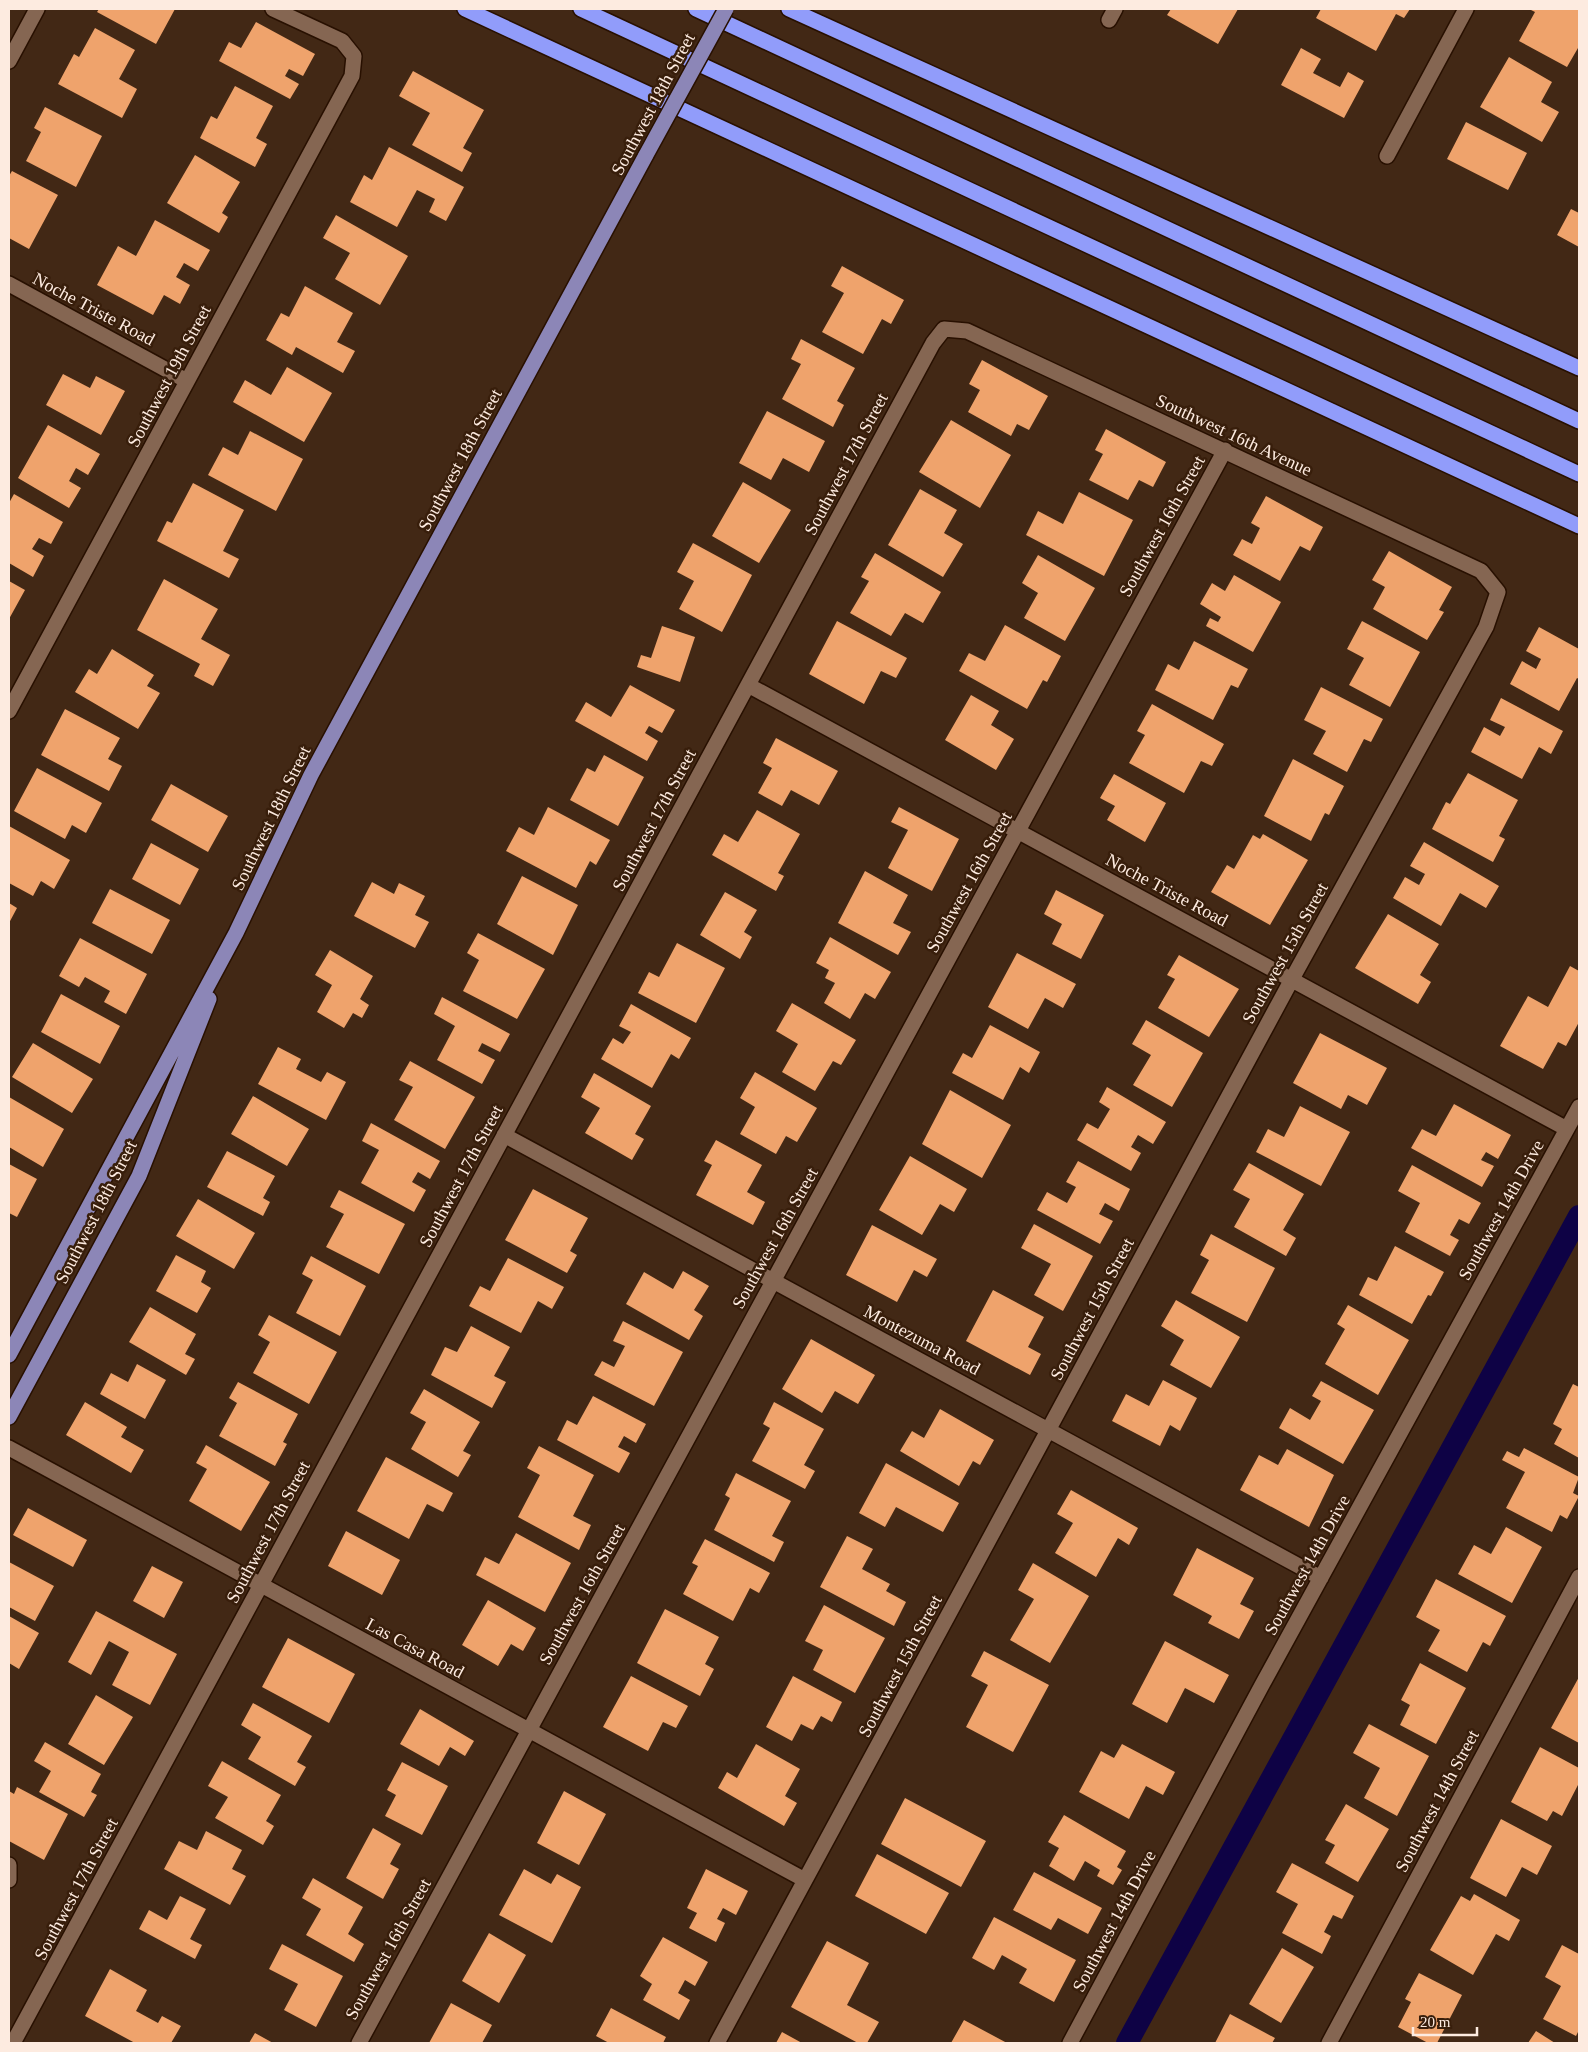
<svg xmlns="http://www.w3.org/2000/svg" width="1588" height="2052" viewBox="0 0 1588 2052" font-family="Georgia,serif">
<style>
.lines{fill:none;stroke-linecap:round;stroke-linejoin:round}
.canal{stroke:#0e0245;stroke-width:22}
.building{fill:#efa36c}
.minor-casing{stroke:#281000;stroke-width:18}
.major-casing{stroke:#281000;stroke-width:18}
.highway-casing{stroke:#281000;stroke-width:18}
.minor{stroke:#856652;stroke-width:15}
.major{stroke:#8c86b7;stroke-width:15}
.highway{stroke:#919cfa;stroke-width:15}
.major-bridge-casing{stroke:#281000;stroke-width:18;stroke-linecap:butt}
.major-bridge{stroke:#8c86b7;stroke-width:15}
.labels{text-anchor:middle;stroke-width:5;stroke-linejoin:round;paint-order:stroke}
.street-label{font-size:18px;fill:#fdebe0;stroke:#381e0b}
</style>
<rect width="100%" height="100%" fill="#422815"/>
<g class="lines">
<path class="canal" d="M1127,2043L1579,1216"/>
</g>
<path class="building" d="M99,9H175L156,44L97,12Z
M1171,9H1238L1218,44L1167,15Z
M1321,9H1410L1404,18L1396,14L1376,51L1316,18Z
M1529,9H1579V49L1578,48L1567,67L1519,41L1535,12Z
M256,22L315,54L303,76L289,69L285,76L299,84L290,99L219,61L229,42L241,48Z
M95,28L135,50L119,79L137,89L122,118L58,84L74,54L79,57Z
M1301,48L1321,59L1313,73L1340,87L1348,72L1364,81L1344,118L1281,85Z
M1509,57L1552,82L1541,102L1559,112L1542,142L1480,107Z
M413,71L484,110L463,148L472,153L462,172L412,145L430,113L399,96Z
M235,86L273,106L256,138L267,144L255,167L200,138L211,116L217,119Z
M45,107L102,136L76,187L26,161L41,132L34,128Z
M1466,122L1527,153L1508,190L1447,159Z
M389,147L464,187L446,221L429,212L435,199L417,190L397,227L350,202L364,175L372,180Z
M195,155L240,182L222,213L228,217L219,233L167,203Z
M12,171L58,195L29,249L9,238V176Z
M1571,209L1579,213V247L1557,235Z
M336,215L408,256L380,305L335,279L350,253L323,238Z
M155,220L210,250L198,271L184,263L176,277L190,285L180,304L164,295L153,315L97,285L118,246L136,256Z
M842,266L904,300L891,324L882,319L863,354L822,332L844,293L831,286Z
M305,286L353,313L337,342L355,351L343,373L296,347L292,355L266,340L281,313L289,317Z
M801,339L855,368L837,401L844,405L833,427L782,399L801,364L791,359Z
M982,360L1048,396L1029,430L1017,424L1011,436L968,412L980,390L969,384Z
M287,367L332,393L304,442L233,402L245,380L271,395Z
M63,374L90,388L96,376L125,391L101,435L46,405Z
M767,411L825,441L809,472L783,458L771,480L739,463Z
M951,420L1011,455L980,508L919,472Z
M48,425L100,454L88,475L76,468L69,481L81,488L69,508L18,478Z
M1106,429L1166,462L1153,487L1139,480L1128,500L1089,480L1103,454L1095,450Z
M250,431L303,459L276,511L208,475L223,447L238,455Z
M743,482L791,510L759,563L712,536Z
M193,483L244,510L223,551L239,559L229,578L157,541L167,521L172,523Z
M920,489L957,510L944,533L963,544L943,577L888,545Z
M1079,492L1133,520L1104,576L1026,535L1038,511L1063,524Z
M14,494L63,522L51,544L39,538L32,549L44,556L33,577L9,563V503Z
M1266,496L1323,527L1310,551L1300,546L1280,581L1233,555L1242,539L1252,544L1260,528L1251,523Z
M693,543L752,575L722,632L679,609L694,581L677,572Z
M1389,551L1452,587L1439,610L1444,612L1427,640L1373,609L1385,587L1372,580Z
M875,553L941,592L923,623L905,613L891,636L850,613L869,581L861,577Z
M1038,555L1095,588L1065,641L1024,618L1038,593L1022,583Z
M1234,575L1281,602L1253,652L1206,626L1210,618L1218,622L1221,617L1200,604L1212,583L1225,591Z
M164,579L218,609L201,639L230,655L213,686L194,676L200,664L137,630Z
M9,581L25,590L9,619Z
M837,621L907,658L896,678L881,671L864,704L809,674Z
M1362,621L1420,652L1390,707L1349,685L1364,658L1347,649Z
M1005,625L1061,656L1047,682L1043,680L1027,709L959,671L969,653L985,661Z
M662,626L695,637L680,682L637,667L641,655L651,658Z
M1539,627L1579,649V679L1577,678L1559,711L1510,684L1522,661L1536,669L1541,659L1526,651Z
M1194,641L1248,669L1238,688L1231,685L1213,720L1155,690L1168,664L1179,670Z
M112,649L154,675L147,686L160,693L138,729L75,692L89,669L97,674Z
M630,685L675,710L662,733L649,726L645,733L658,741L647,761L575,721L586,702L611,717Z
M1321,687L1383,719L1371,742L1364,739L1347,772L1313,754L1326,731L1304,720Z
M971,695L999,711L991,725L1014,739L996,770L945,740Z
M1501,698L1563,731L1551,754L1539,747L1522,779L1471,752L1484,727L1500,736L1505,727L1490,720Z
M1152,704L1224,744L1212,766L1201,761L1184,793L1129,763L1145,735L1137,731Z
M65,709L120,738L108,759L122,766L109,791L41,755Z
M776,738L838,771L819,805L791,790L782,806L758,793L772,768L763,763Z
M604,755L644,777L618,826L570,800L587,768L595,772Z
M1293,759L1344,786L1329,815L1325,813L1311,841L1264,816Z
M37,768L102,803L86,833L72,825L65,839L14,811Z
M1468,773L1518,800L1499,836L1505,839L1493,862L1432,829L1446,802L1450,804Z
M1114,774L1166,803L1145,842L1107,820L1115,806L1100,798Z
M171,784L228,816L208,852L151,820Z
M548,807L610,840L596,865L590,861L576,888L506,851L519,827L534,835Z
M899,807L959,839L932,891L888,868L908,830L891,822Z
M757,810L800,834L778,873L784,876L776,891L712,855L724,834L738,842Z
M9,826L70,860L54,889L41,881L33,896L9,883Z
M1263,834L1308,860L1270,925L1211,892L1227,865L1234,869L1253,835L1260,839Z
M1424,842L1499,886L1486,908L1460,893L1441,926L1393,898L1405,877L1419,885L1425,874L1410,866Z
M151,843L199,869L180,905L132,879Z
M865,871L908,895L893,923L911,932L898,955L838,923Z
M522,876L578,905L553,955L497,924Z
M372,882L394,894L399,883L425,896L415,915L429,922L415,948L354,916Z
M110,889L170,920L152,954L92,923Z
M1056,890L1104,915L1081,959L1052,944L1062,924L1044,914Z
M725,892L757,910L744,932L752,937L740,959L700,935Z
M9,903L17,908L9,923Z
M1388,914L1439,944L1420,975L1431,982L1418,1004L1355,968Z
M478,933L545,969L517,1019L463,991L479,960L467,953Z
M830,937L891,972L875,999L865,993L850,1019L824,1003L835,983L825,978L829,970L816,963Z
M80,938L147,974L126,1014L104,1002L110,991L85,977L79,987L59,976Z
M677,943L725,968L696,1023L638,993L649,972L659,977Z
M330,950L373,976L360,999L369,1005L362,1018L353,1013L344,1028L317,1012L332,985L315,975Z
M1017,953L1076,984L1063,1008L1045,998L1028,1029L988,1007Z
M1179,955L1239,989L1209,1037L1158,1008L1175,979L1167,975Z
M1570,966L1579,971V1022L1566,1046L1558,1042L1543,1069L1500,1046L1528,996L1548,1007Z
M61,994L120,1026L100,1064L41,1032Z
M442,997L510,1034L500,1052L482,1043L478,1051L495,1060L482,1084L437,1060L455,1026L434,1014Z
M792,1003L856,1040L841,1065L833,1061L815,1091L782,1072L798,1044L776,1031Z
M631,1004L691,1038L679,1059L671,1054L652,1088L601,1059L613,1038L623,1044L631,1032L619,1026Z
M1146,1020L1203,1053L1172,1107L1133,1085L1151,1055L1132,1044Z
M990,1025L1040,1052L1029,1073L1020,1067L1003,1100L952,1073L963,1053L972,1058Z
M1320,1033L1387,1068L1367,1105L1348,1095L1341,1109L1293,1083Z
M33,1043L93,1079L72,1113L12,1077Z
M278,1047L301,1059L296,1069L321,1082L327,1072L346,1082L326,1120L258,1084Z
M410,1061L475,1097L445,1149L394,1120L413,1087L399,1080Z
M755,1072L817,1108L797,1142L786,1136L776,1154L740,1134L755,1107L740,1098Z
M594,1073L651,1106L635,1134L644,1139L632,1160L585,1133L600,1108L581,1097Z
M1107,1087L1166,1122L1153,1144L1138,1135L1131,1147L1141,1153L1131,1171L1077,1140L1087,1123L1098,1129L1110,1109L1099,1102Z
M950,1090L1011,1125L982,1178L922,1144Z
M253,1096L309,1129L287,1166L231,1134Z
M9,1097L64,1129L43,1167L9,1147Z
M1454,1104L1511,1135L1498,1159L1486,1152L1481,1160L1494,1166L1482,1187L1411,1148L1422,1129L1436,1136Z
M1300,1106L1350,1132L1321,1186L1256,1152L1268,1129L1284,1137Z
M371,1123L440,1161L430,1179L418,1172L412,1182L426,1190L414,1212L361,1183L379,1150L362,1141Z
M716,1140L762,1165L747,1192L765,1202L753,1225L696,1195L712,1165L704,1161Z
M227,1151L275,1176L263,1198L270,1202L263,1216L207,1187Z
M910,1156L967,1189L954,1212L940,1204L922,1235L879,1210Z
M1078,1161L1130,1189L1119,1211L1105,1203L1099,1214L1113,1221L1100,1244L1037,1210L1047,1192L1067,1203L1076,1187L1066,1182Z
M1249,1163L1304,1194L1283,1230L1296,1238L1286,1256L1234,1227L1250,1199L1233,1190Z
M9,1164L37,1179L17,1217L9,1213Z
M1412,1165L1481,1203L1469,1224L1459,1219L1450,1235L1459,1240L1450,1256L1405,1232L1420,1203L1398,1191Z
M533,1189L588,1218L570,1251L577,1255L567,1273L505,1240Z
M339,1190L405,1224L379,1274L326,1247L344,1214L330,1207Z
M198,1199L255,1233L234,1269L176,1236Z
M1034,1224L1093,1256L1063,1311L1034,1295L1051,1264L1021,1248Z
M872,1225L937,1259L927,1277L914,1270L897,1302L846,1275Z
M1211,1234L1275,1268L1247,1322L1191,1293L1209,1260L1200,1255Z
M1395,1246L1444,1272L1431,1296L1428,1295L1412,1324L1359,1295L1368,1277L1377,1281Z
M176,1255L206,1271L201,1282L211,1288L197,1313L156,1291Z
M311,1256L366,1286L340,1336L296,1313L313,1280L302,1274Z
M508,1258L564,1287L552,1309L538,1301L521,1333L469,1306L480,1286L490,1291Z
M683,1271L709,1286L694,1310L703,1316L689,1340L626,1304L644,1272L673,1289Z
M993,1290L1044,1317L1028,1347L1041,1354L1030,1375L966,1341Z
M1176,1300L1240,1337L1211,1388L1170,1365L1184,1340L1161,1326Z
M1348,1305L1409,1340L1378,1395L1325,1364L1345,1329L1337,1324Z
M150,1307L196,1334L185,1354L195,1359L186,1375L129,1342Z
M269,1315L337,1352L309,1404L253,1373L270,1342L258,1335Z
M623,1321L683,1352L654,1406L594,1375L602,1361L614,1367L625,1346L613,1341Z
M471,1326L510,1347L494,1376L506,1382L492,1408L431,1375L445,1347L457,1352Z
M811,1339L875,1375L858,1404L835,1391L822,1413L782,1389Z
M137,1364L166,1380L145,1419L100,1394L111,1373L128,1382Z
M1163,1380L1197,1398L1180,1431L1170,1425L1160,1446L1112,1421L1126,1394L1149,1406Z
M1321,1381L1374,1410L1343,1464L1279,1428L1290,1408L1310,1420L1321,1401L1312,1396Z
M238,1382L298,1414L283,1442L287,1444L275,1466L219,1436L237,1403L229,1398Z
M1573,1384L1579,1387V1458L1554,1444L1562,1429L1553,1424Z
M424,1389L480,1422L463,1451L471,1455L458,1477L411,1449L426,1422L410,1413Z
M593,1396L646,1424L636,1443L624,1436L618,1447L630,1453L619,1473L557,1440L567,1420L577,1425Z
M85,1402L127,1427L121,1437L144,1450L131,1473L66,1435Z
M774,1402L824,1429L804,1465L815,1471L805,1489L752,1461L770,1428L763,1424Z
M940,1409L994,1440L980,1465L973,1461L959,1486L900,1451L912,1431L924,1438Z
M206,1445L270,1482L241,1531L189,1501L207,1469L196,1463Z
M539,1446L594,1475L573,1516L591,1525L579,1550L518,1517L540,1475L527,1468Z
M1524,1448L1579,1477L1573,1493L1579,1496L1567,1519L1560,1515L1552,1532L1506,1508L1525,1472L1502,1460L1507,1451L1519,1457Z
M1287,1449L1334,1475L1309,1527L1240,1490L1259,1455L1278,1465Z
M386,1457L453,1493L443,1512L427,1504L409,1539L357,1511Z
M886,1463L959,1503L943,1532L896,1507L885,1527L859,1513Z
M736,1473L791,1501L772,1536L784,1542L774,1562L714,1530L730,1498L725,1495Z
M1071,1490L1138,1528L1129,1545L1118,1538L1096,1577L1055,1553L1073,1523L1057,1514Z
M28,1508L87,1540L73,1567L13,1535Z
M1506,1527L1542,1547L1512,1603L1458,1574L1474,1545L1491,1554Z
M346,1531L400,1560L382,1595L328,1566Z
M516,1533L571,1563L545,1612L476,1575L485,1557L499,1564Z
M847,1536L873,1549L862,1569L890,1584L886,1591L906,1602L894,1626L820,1587Z
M705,1539L770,1573L759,1593L750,1588L733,1621L683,1594L698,1566L692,1563Z
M1197,1548L1254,1578L1240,1604L1254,1611L1239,1639L1208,1623L1212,1616L1173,1595Z
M9,1562L54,1586L35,1621L9,1607Z
M1033,1563L1089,1596L1050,1663L1010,1640L1034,1599L1018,1590Z
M152,1566L183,1582L164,1618L133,1601Z
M1436,1579L1506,1616L1490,1646L1483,1642L1467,1672L1428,1651L1440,1630L1416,1617Z
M488,1600L536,1628L523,1651L511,1644L498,1666L462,1645Z
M824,1605L885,1638L855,1693L813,1670L823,1650L805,1641Z
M665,1609L719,1637L705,1664L714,1669L700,1696L637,1663Z
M96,1611L177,1654L150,1705L112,1685L129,1652L109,1641L91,1675L68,1662Z
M9,1616L39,1633L19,1669L9,1663Z
M288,1638L355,1674L329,1723L262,1687Z
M1165,1641L1229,1675L1214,1703L1185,1688L1167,1723L1132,1704Z
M984,1651L1049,1685L1013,1752L966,1727L988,1685L971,1676Z
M1420,1663L1466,1688L1436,1744L1400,1725L1410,1705L1401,1700Z
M631,1676L688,1706L676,1728L663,1722L648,1751L603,1727Z
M793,1676L842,1702L832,1722L821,1716L813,1730L801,1724L792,1741L766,1727Z
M1579,1677V1743L1551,1728Z
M96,1695L133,1717L104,1765L68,1744Z
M253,1703L312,1736L297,1762L306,1767L295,1786L248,1759L261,1737L241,1725Z
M420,1709L474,1741L465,1756L450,1747L439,1766L400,1744Z
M1369,1724L1429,1756L1397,1816L1364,1798L1380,1768L1353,1753Z
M45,1742L101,1774L91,1792L97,1795L84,1817L39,1792L51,1771L34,1761Z
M756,1744L800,1769L785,1796L797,1803L784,1826L718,1788L727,1772L737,1778Z
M1122,1744L1175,1772L1163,1795L1146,1786L1129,1819L1079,1792L1101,1751L1114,1758Z
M1540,1747L1579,1768V1783L1562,1816L1553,1811L1547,1821L1511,1802Z
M222,1761L281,1795L266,1821L274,1826L263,1845L215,1818L228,1797L208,1786Z
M402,1762L448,1786L422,1835L385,1816L396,1795L387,1790Z
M17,1787L68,1814L44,1860L9,1841V1791L14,1794Z
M564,1791L606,1814L579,1865L537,1843Z
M905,1798L986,1841L961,1887L881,1844Z
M1346,1804L1389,1829L1358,1882L1325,1863L1335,1845L1325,1840Z
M1064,1815L1126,1851L1117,1867L1122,1870L1113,1885L1097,1876L1100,1870L1085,1861L1074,1881L1049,1866L1059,1848L1048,1842Z
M1501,1819L1552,1846L1537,1875L1522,1867L1506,1897L1470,1878Z
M373,1828L401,1844L390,1864L399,1869L383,1899L346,1878Z
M206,1831L242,1850L232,1869L246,1876L230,1905L164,1869L179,1841L197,1850Z
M877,1854L949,1893L926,1934L855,1896Z
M1292,1863L1354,1896L1342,1919L1333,1915L1324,1932L1331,1936L1322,1954L1282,1933L1298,1904L1276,1892Z
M524,1869L551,1884L557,1874L581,1887L552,1943L499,1915Z
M706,1869L748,1891L736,1915L723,1908L717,1919L725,1923L716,1942L689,1928L697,1913L687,1908Z
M1034,1872L1102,1908L1088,1934L1058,1918L1051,1930L1013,1910Z
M313,1878L363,1907L348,1934L364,1944L354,1962L306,1935L321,1909L302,1898Z
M1474,1894L1520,1920L1509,1941L1496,1934L1473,1975L1430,1950L1461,1896L1470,1901Z
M180,1896L206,1909L190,1939L202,1945L195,1959L139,1929L149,1910L167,1920Z
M994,1917L1076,1960L1054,2002L1019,1983L1027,1969L1002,1955L994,1970L972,1958Z
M489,1933L526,1955L499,2003L462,1981Z
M663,1937L708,1962L695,1986L685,1980L678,1993L690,2000L679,2020L643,2000L652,1984L640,1976Z
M827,1941L869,1963L847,2005L879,2022L867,2043H858L791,2007Z
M282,1944L343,1976L316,2027L284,2010L298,1984L269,1969Z
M1562,1945L1579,1954V2030L1576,2036L1543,2019L1561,1986L1545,1977Z
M1282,1948L1314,1967L1281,2023L1249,2004Z
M110,1969L147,1990L136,2011L158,2023L162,2016L181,2026L171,2043H135L85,2016Z
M1419,1973L1462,1995L1437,2043H1428L1398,2027L1411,2002L1405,1999Z
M451,2003L492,2025L482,2043H429Z
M611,2008L666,2037L663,2043H609L596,2036Z
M1230,2014L1275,2038L1272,2043H1215Z
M964,2020L1007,2043H951Z
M1536,2031L1555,2043H1528Z
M782,2032L802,2043H776Z
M255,2033L273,2043H249Z"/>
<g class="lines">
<defs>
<path id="minor" d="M1109,20L1115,9
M9,61L37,9
M1387,156L1466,9
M9,284L187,381
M748,685L1567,1129
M9,711L352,76L354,56L342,41L273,9
M504,1135L1321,1578
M9,1448L805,1880
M9,1865V1880
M13,2043L933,343L944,329L967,331L1481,571L1498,592L1486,627L1292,979L717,2043
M359,2043L1225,450
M1070,2043L1262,1685L1579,1107
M1329,2043L1579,1577"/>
<path id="major" d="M9,1355L236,933L311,775L646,155
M9,1417L139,1176L209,999"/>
<path id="highway" d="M465,9L1579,526
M581,9L1579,474
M696,9L1579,421
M789,9L1579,368"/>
</defs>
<use href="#minor" class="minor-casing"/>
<use href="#major" class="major-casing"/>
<use href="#highway" class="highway-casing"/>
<use href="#minor" class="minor"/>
<use href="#major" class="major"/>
<use href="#highway" class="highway"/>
<defs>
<path id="major-bridge" d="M646,155L726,9"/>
</defs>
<use href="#major-bridge" class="major-bridge-casing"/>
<use href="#major-bridge" class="major-bridge"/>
</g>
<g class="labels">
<g class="street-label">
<text transform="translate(653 104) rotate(-62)" y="6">Southwest 18th Street</text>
<text transform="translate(94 309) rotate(28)" y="6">Noche Triste Road</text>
<text transform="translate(169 376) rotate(-62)" y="6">Southwest 19th Street</text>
<text transform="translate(1234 435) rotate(25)" y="6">Southwest 16th Avenue</text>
<text transform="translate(460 460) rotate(-62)" y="6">Southwest 18th Street</text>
<text transform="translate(846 464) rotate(-62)" y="6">Southwest 17th Street</text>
<text transform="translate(1162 526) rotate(-61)" y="6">Southwest 16th Street</text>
<text transform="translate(271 818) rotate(-64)" y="6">Southwest 18th Street</text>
<text transform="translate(654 820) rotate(-62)" y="6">Southwest 17th Street</text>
<text transform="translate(969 882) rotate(-61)" y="6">Southwest 16th Street</text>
<text transform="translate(1167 890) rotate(28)" y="6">Noche Triste Road</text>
<text transform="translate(1285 953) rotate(-61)" y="6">Southwest 15th Street</text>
<text transform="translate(461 1176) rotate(-62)" y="6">Southwest 17th Street</text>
<text transform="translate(1501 1210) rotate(-61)" y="6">Southwest 14th Drive</text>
<text transform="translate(96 1212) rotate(-63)" y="6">Southwest 18th Street</text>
<text transform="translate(775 1238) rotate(-61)" y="6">Southwest 16th Street</text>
<text transform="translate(1092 1309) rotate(-62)" y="6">Southwest 15th Street</text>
<text transform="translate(922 1340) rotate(28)" y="6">Montezuma Road</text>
<text transform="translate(268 1532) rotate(-62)" y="6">Southwest 17th Street</text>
<text transform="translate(1307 1565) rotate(-61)" y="6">Southwest 14th Drive</text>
<text transform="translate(582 1594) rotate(-61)" y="6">Southwest 16th Street</text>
<text transform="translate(415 1648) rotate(28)" y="6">Las Casa Road</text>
<text transform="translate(900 1666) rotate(-62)" y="6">Southwest 15th Street</text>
<text transform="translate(1437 1801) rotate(-62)" y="6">Southwest 14th Street</text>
<text transform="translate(76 1889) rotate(-62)" y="6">Southwest 17th Street</text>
<text transform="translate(1114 1921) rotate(-62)" y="6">Southwest 14th Drive</text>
<text transform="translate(388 1949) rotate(-61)" y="6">Southwest 16th Street</text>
</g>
</g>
<rect width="1588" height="2052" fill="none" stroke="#fdebe0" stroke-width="20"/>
<path d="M1413 2027v8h64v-8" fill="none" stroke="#fdebe0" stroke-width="2.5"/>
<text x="1420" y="2027" font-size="15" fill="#fdebe0" stroke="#381e0b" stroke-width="4" paint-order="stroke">20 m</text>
</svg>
